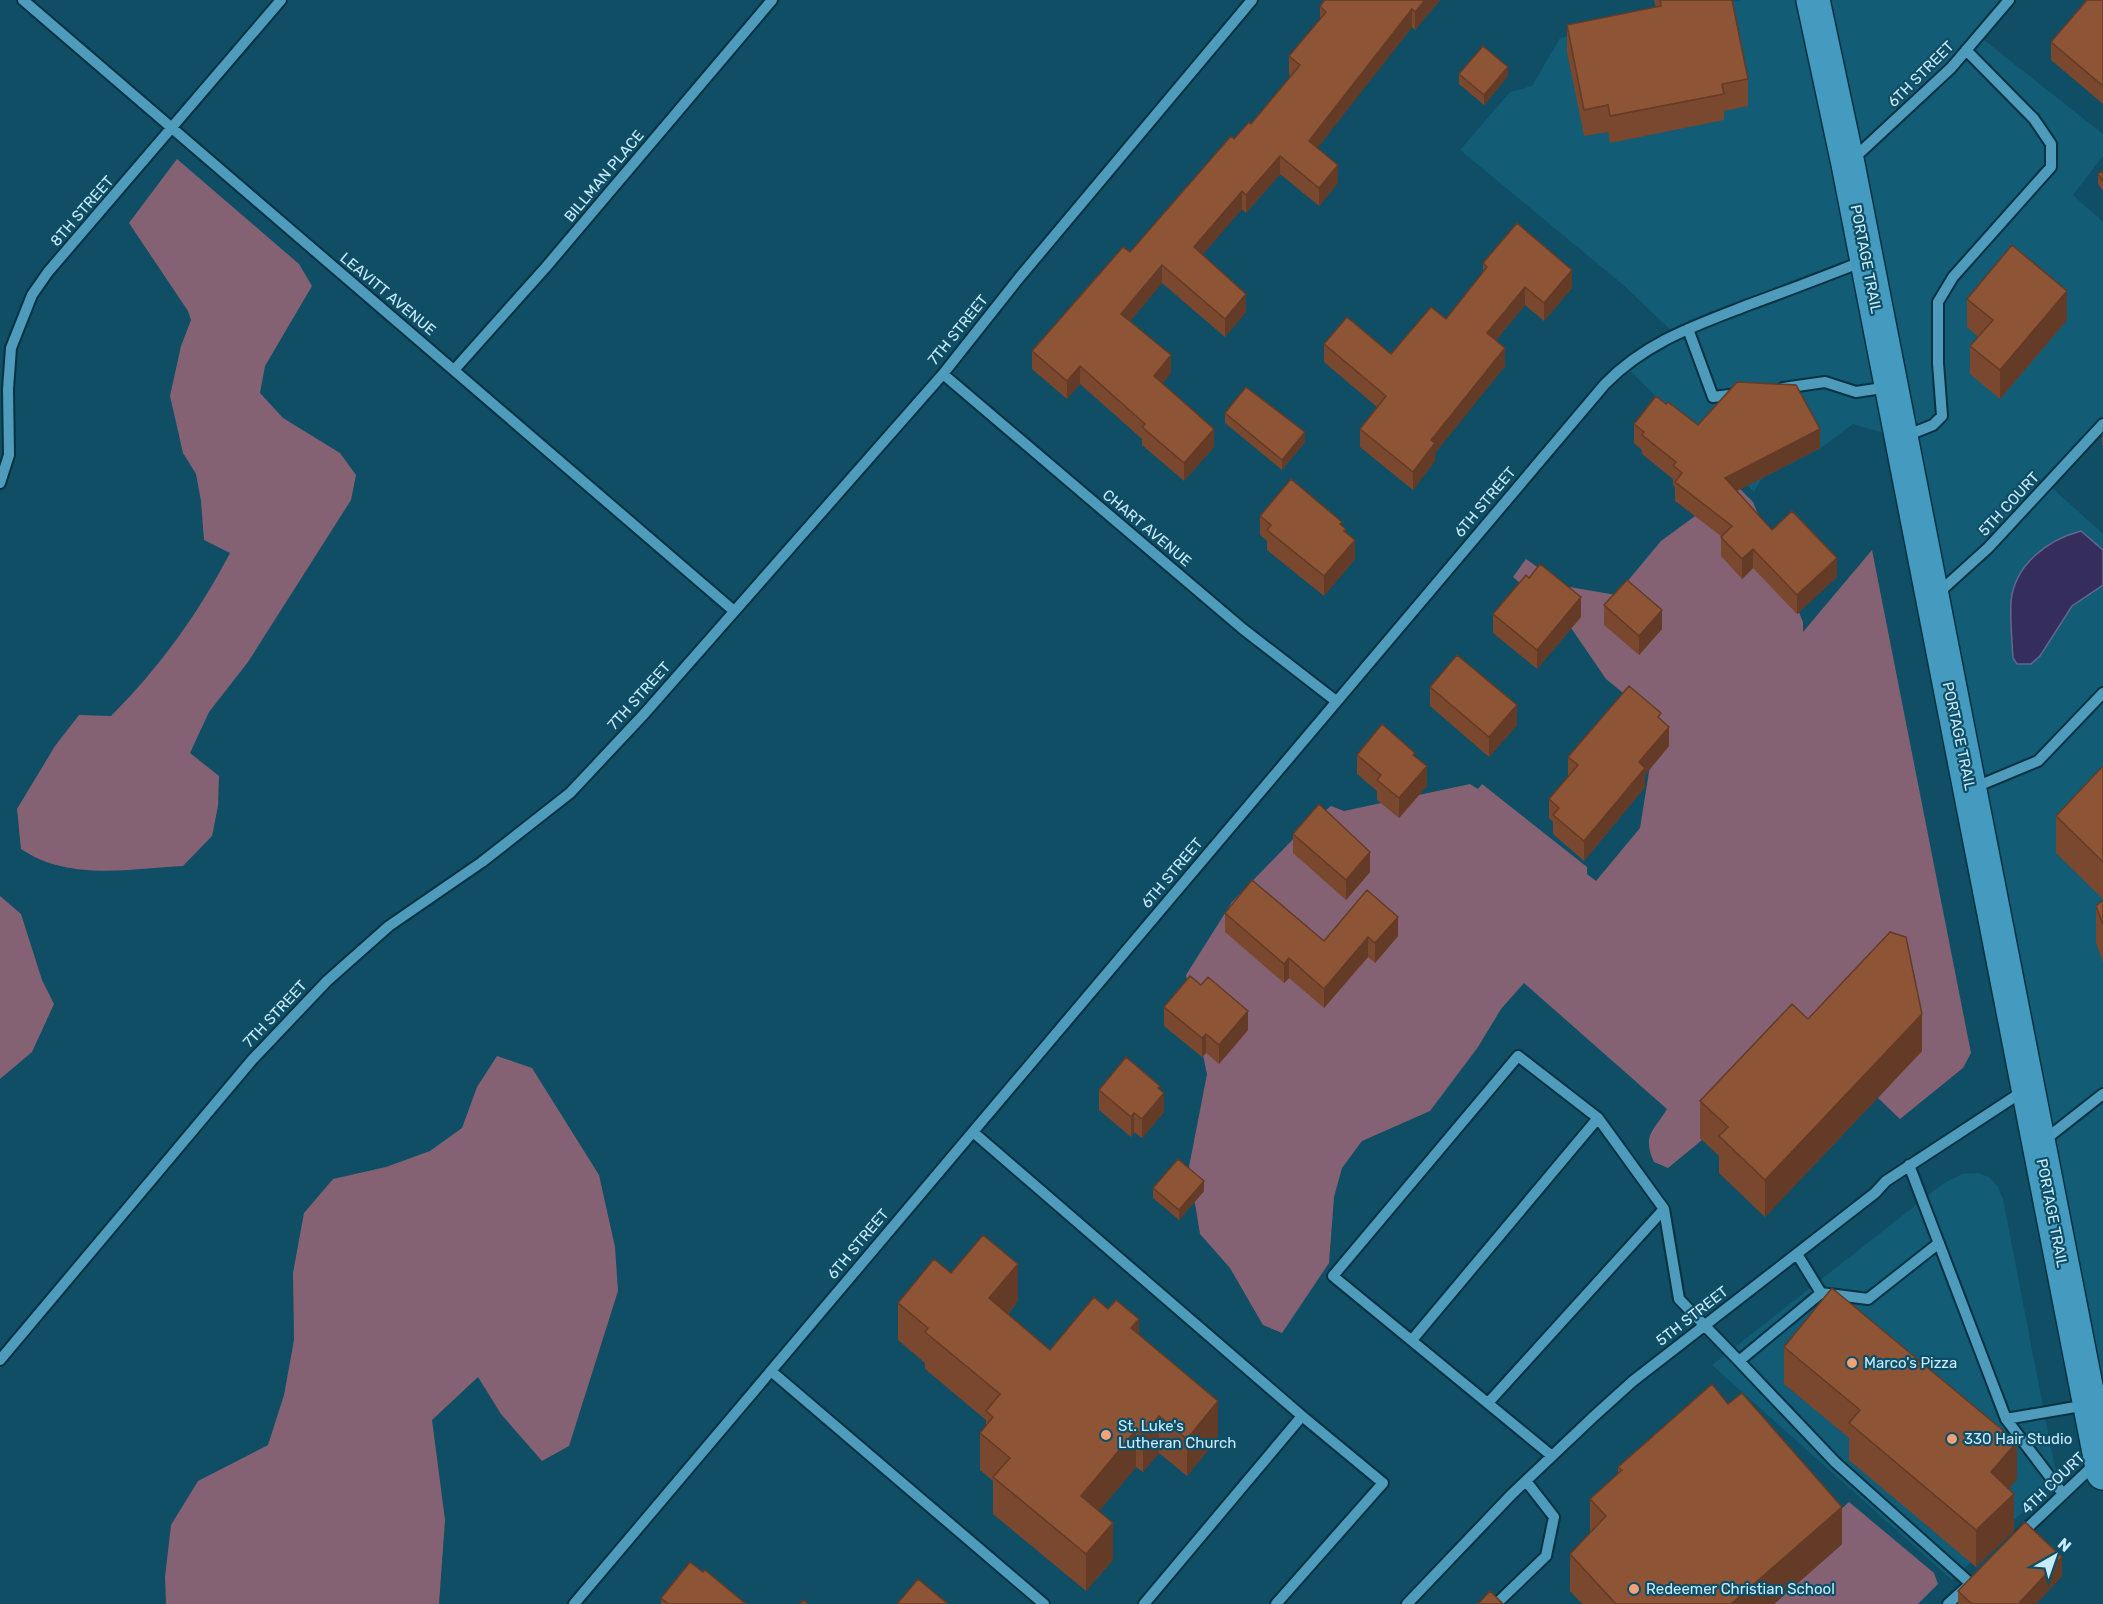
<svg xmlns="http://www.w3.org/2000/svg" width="2103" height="1604" viewBox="0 0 2103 1604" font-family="Rubik,sans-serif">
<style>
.built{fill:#125c76}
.green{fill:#856273}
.water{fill:#352e5d;stroke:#61678d;stroke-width:1.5}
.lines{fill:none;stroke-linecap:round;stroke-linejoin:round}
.minor-casing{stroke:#063242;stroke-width:14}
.major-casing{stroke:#063242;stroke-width:36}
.minor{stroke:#4f9bbb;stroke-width:10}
.major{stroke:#449bbf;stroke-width:33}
.wall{fill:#7a482e}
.shaded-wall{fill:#633b26}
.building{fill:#8e5436;stroke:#633b26;stroke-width:1.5}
.poi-dot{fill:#f0a27a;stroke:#0f4e65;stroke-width:2}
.labels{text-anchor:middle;stroke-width:4.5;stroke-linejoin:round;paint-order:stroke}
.street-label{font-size:15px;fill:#c7ebfc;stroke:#0f4e65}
.poi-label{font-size:15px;fill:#c7ebfc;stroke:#0f4e65;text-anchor:start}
</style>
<rect width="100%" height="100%" fill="#0f4e65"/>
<path class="built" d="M1742,0H2009L1979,36L2103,134V156L2073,195L2103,222V424L2048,484L2103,534V1473L1901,438L1853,424L1821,448L1762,478L1754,492L1624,365L1675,334L1621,283L1460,150L1510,92L1532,86L1560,38Z
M1978,1173L1989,1177L1998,1187L2003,1199L2057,1479L1952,1580L1712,1365L1944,1183L1962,1174Z"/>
<path class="green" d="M177,159L299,264L312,286L265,366L260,393L283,418L340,453L356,475L351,500L248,662L209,712L190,753L219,776L218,806L212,836L183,866C129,869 68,881 21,849L17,809L55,746L79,715L111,716C160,667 198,614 230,553L204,540L201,501L196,474L183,453L170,396L181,346L191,320L188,311L129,223Z
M1734,483L1753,502L1803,622V632L1872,550L1971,1053L1963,1068L1900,1119L1878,1098L1921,1051L1700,1138L1702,1140L1668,1168L1654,1162C1642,1135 1653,1132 1667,1109L1524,983L1501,1009L1478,1047L1430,1111L1362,1141L1342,1168L1334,1197L1329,1263L1282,1333L1263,1325L1230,1268L1200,1234L1189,1167L1207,1074L1186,975L1232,902L1302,830L1331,806L1344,811L1470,784L1478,789L1482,784L1587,867V874L1596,881L1640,828L1656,728L1644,710L1606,679L1569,625L1513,577L1526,559L1564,586L1616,595L1661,541L1721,497Z
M0,896L21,914L42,980L54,1004L32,1052L0,1079Z
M497,1056L532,1068L599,1175L615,1247L618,1291L569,1446L542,1461L501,1414L478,1377L432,1420L445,1520L439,1604H166L165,1577L171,1525L198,1481L268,1445L284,1395L294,1340L293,1273L304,1213L333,1179L386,1167L430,1151L462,1128L477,1087Z
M1849,1502L1934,1573L1938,1584L1918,1604H1774L1842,1544L1825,1524Z"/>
<path class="water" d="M2081,531L2103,550V585L2072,606L2040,656L2031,664H2017L2013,658C2012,640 2010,621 2011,602C2014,565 2047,540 2081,531Z"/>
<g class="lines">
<defs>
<path id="minor" d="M23,0L734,611
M1853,159L1951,68L2009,0
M1688,329L1713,397L1738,394
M455,369L546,267L772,0
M943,374L1243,629L1336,701
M1783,388L1825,382L1856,392L1889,387
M1903,437L1933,425L1942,416L1938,363V302L1953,277L2051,167V144L2034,119L1966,50
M0,483L9,455L8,389L11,348L32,295L48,272L281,0
M1936,595L1988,548L2103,424
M1973,788L2038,761L2103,693
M973,1132L1302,1416L1144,1604
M2042,1142L2103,1094
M1909,1165L2006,1419L2087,1405
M1797,1254L1821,1293
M1412,1340L1598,1118
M0,1360L252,1060L327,981L389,926L482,862L570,793L645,713L943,374L1019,278L1252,0
M1739,1361L1835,1462L1970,1583
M771,1371L1044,1604
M1488,1403L1664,1209
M2006,1419L2063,1494
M1552,1456L1333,1276L1518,1056L1598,1118L1664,1209L1679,1299L1739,1361L1821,1293L1868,1299L1939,1243
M2020,1535L2096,1463
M574,1604L1605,384C1646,342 1694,326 1748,305C1787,291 1825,276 1864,261
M1276,1604L1383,1483L1302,1416
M1407,1604L1512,1494L1592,1418L1633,1381L1875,1193L1886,1181L2025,1090
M1496,1604L1546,1556L1554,1517L1526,1481
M1948,1604L1968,1586"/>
<path id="major" d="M1813,0L1848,164L2103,1473"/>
</defs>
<use href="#minor" class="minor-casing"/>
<use href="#major" class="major-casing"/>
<use href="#minor" class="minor"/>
<use href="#major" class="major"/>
</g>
<path class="wall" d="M1325,0H1440L1415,30L1412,27L1317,148L1338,183L1319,206L1280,174L1246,213L1242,209L1202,255L1246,312L1225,337L1162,283L1130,321L1171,373L1162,384L1214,447L1184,481L1142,445V439L1080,384L1067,399L1032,369V351L1130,252L1234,139L1251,124L1291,76L1289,74V56L1320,19V6Z
M1654,0H1732L1748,79V106L1724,111V120L1610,143L1608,132L1584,136L1567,52V25L1656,8Z
M2103,0V104L2051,60V42Z
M1459,74L1508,76L1484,105L1459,84Z
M2103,171V191L2098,184V174Z
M1483,263L1572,288L1544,321L1525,305L1496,340L1505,366L1435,453V461L1413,490L1360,447V429L1377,407L1324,362V344L1391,354L1446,319L1483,272Z
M1967,299L2067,320L2000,399L1970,374V346L1978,337L1967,327Z
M1666,404L1698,425L1820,448L1737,491L1772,530L1837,577L1797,614L1753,568L1742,579L1721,556V536L1675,501V487L1673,485V479L1642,454V450L1634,443V424Z
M1225,413L1305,442L1282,470L1225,423Z
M2103,425V446L2102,445Z
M1260,516L1342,526L1346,532L1355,559L1324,596L1267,550V541L1260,535Z
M1604,605L1662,629L1639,655L1604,625Z
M1493,614L1581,617L1537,669L1493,633Z
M1430,687L1517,725L1489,757L1430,706Z
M1661,720L1669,746L1645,775V787L1584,861L1553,834V822L1549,818V799L1568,776V757Z
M1357,755L1415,757L1427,786L1399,818L1377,800V791L1357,774Z
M2103,766V899L2056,853V816Z
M1293,834L1370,872L1346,900L1293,853Z
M2103,900V962L2096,943V906Z
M1225,913L1324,941L1398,936L1375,963L1368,957L1324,1008L1289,978L1284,983L1225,932Z
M1164,1007L1248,1030L1219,1064L1206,1053L1202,1057L1164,1026Z
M1808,1019L1922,1051L1765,1217L1719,1173V1156L1700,1138V1101Z
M1099,1090H1160L1164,1112L1142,1138L1134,1132L1131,1137L1099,1110Z
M1153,1188L1204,1191L1179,1220L1153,1198Z
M951,1273L1018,1301L1008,1314L1050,1350L1139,1335L1218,1438L1187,1476L1159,1453L1143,1472L1136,1467L1099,1511L1113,1560L1086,1591L993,1514V1481L980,1470V1433L986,1426V1420L925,1369V1363L898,1340V1303Z
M1784,1347L2017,1479L2009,1488L2014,1531L1976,1567L1849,1460V1438L1784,1384Z
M1618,1467L1842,1544L1774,1604H1582L1570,1591V1554L1590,1533V1499L1618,1474Z
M703,1572L746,1604H661V1598Z
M2062,1576L2036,1604H1958V1591Z"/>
<path class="shaded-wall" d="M1425,0H1440L1415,30V12Z
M1412,9V27L1309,159V141Z
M1508,67V76L1484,105V95Z
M1280,156V174L1246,213V195Z
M1338,165V183L1319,206V188Z
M1242,191V209L1194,265V247Z
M1162,265V283L1121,332V314Z
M1572,270V288L1544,321V303Z
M1525,287V305L1487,351V333Z
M2067,291V320L2000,399V370Z
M1246,294V312L1225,337V319Z
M1505,348V366L1435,453V461L1413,490V472L1431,440Z
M1171,355V373L1154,394V376Z
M1080,366V384L1067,399V381Z
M1214,429V447L1184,481V463Z
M1820,429V448L1725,497V478Z
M1305,432V442L1282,470V460Z
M1355,540V559L1324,596V576Z
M1753,549V568L1742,579V559Z
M1837,558V577L1797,614V595Z
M1581,597V617L1537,669V650Z
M1662,610V629L1639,655V636Z
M1517,705V725L1489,757V737Z
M1669,727V746L1645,775V787L1584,861V841L1639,762Z
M1427,766V786L1399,818V798Z
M1370,852V872L1346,900V880Z
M1398,917V936L1375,963V943Z
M1368,937V957L1324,1008V989Z
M1289,958V978L1284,983V964Z
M1248,1011V1030L1219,1064V1045Z
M1922,1014V1051L1765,1217V1180Z
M1206,1034V1053L1202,1057V1038Z
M1160,1086V1098L1164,1093V1112L1142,1138V1119Z
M1134,1113V1132L1131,1137V1117Z
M1204,1181V1191L1179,1220V1210Z
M1018,1264V1301L989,1335V1298Z
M1139,1319V1356L1131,1328Z
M1218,1401V1438L1187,1476V1439Z
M1159,1416V1453L1143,1472V1435Z
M1136,1430V1467L1081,1533V1496Z
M2017,1442V1479L1991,1509V1472Z
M2014,1494V1531L1976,1567V1530Z
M1842,1507V1544L1774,1604H1731Z
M1113,1523V1560L1086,1591V1554Z
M2062,1557V1576L2036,1604H2020V1602Z"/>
<path class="building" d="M1325,0H1425L1415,12L1412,9L1309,141L1338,165L1319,188L1280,156L1246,195L1242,191L1194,247L1246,294L1225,319L1162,265L1121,314L1171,355L1154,376L1214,429L1184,463L1142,427L1145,424L1080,366L1067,381L1032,351L1123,247L1130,252L1231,136L1234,139L1249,122L1251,124L1300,65L1289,56L1326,12L1320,6Z
M1660,0H1732L1748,79L1722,84L1724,94L1610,116L1608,105L1584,110L1567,25L1661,6Z
M2087,0H2103V86L2051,42Z
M1483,46L1508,67L1484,95L1459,74Z
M2103,171V181L2098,174Z
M1517,223L1572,270L1544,303L1525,287L1487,333L1505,348L1431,440L1435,443L1413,472L1360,429L1386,396L1324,344L1347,317L1391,354L1431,307L1446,319L1487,267L1483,263Z
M2012,245L2067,291L2000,370L1970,346L1993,320L1967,299Z
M1737,382L1796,385L1820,429L1725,478L1772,530L1792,511L1837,558L1797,595L1753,549L1742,559L1721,537L1732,526L1675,482L1682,473L1673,465L1676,462L1642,435L1644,432L1634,424L1656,396L1666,404L1668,402L1698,425Z
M1246,387L1305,432L1282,460L1225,413Z
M1291,479L1342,522L1340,524L1346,529L1344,531L1355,540L1324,576L1267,530L1271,525L1260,516Z
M1540,564L1581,597L1537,650L1493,614L1526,575L1529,578Z
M1627,580L1662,610L1639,636L1604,605Z
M1457,655L1517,705L1489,737L1430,687Z
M1629,686L1661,713L1658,717L1669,727L1639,762L1645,768L1584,841L1553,815L1559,808L1549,799L1578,765L1568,757Z
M1382,724L1415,753L1413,755L1427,766L1399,798L1377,780L1381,775L1357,755Z
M2103,766V862L2056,816Z
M1319,804L1370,852L1346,880L1293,834Z
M1252,880L1324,941L1367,890L1398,917L1375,943L1368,937L1324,989L1289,958L1284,964L1225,913Z
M2103,900V925L2096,906Z
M1890,932L1906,937L1922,1014L1765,1180L1719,1136L1728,1127L1700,1101L1792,1004L1808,1019Z
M1190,976L1201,985L1208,977L1248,1011L1219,1045L1206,1034L1202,1038L1164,1007Z
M1126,1057L1160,1086L1158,1088L1164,1093L1142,1119L1134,1113L1131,1117L1099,1090Z
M1178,1159L1204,1181L1179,1210L1153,1188Z
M983,1235L1018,1264L989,1298L1050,1350L1094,1297L1108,1309L1116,1300L1139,1319L1131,1328L1218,1401L1187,1439L1159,1416L1143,1435L1136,1430L1081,1496L1113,1523L1086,1554L993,1477L1010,1458L980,1433L993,1417L986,1411L1000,1394L925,1332L928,1328L898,1303L934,1259L951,1273Z
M1832,1288L2017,1442L1991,1472L2014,1494L1976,1530L1849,1423L1860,1410L1784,1347Z
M1712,1384L1728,1404L1742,1393L1842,1507L1731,1604H1616L1570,1554L1606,1516L1590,1499L1622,1470L1618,1467Z
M2025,1522L2062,1557L2020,1602L2021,1604H1972L1958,1591Z
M690,1562L703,1572L705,1570L746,1604H668L661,1598Z
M918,1579L948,1604H897Z
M1490,1591L1503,1604H1478Z
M803,1600L808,1604H800Z"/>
<g class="poi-dot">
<circle cx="1852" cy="1363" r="6"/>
<circle cx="1106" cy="1435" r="6"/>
<circle cx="1952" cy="1439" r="6"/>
<circle cx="1634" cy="1589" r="6"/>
</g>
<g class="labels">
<g class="street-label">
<text transform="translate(1921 74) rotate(-45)" y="5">6TH STREET</text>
<text transform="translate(604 176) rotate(-50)" y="5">BILLMAN PLACE</text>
<text transform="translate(82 211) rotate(-49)" y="5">8TH STREET</text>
<text transform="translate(1866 259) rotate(79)" y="5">PORTAGE TRAIL</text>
<text transform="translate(388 294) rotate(40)" y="5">LEAVITT AVENUE</text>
<text transform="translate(958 330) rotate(-51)" y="5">7TH STREET</text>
<text transform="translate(1485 502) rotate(-50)" y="5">6TH STREET</text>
<text transform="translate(2009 504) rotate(-47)" y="5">5TH COURT</text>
<text transform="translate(1147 528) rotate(40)" y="5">CHART AVENUE</text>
<text transform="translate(639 696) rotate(-48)" y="5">7TH STREET</text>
<text transform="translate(1959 736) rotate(78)" y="5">PORTAGE TRAIL</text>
<text transform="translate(1172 873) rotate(-50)" y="5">6TH STREET</text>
<text transform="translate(275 1014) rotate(-47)" y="5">7TH STREET</text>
<text transform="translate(2052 1213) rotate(79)" y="5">PORTAGE TRAIL</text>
<text transform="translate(858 1244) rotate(-50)" y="5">6TH STREET</text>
<text transform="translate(1692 1316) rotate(-38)" y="5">5TH STREET</text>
<text transform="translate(2053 1483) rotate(-44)" y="5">4TH COURT</text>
</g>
<g class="poi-label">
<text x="1864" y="1368">Marco's Pizza</text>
<text x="1118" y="1431">St. Luke's<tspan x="1118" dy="17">Lutheran Church</tspan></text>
<text x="1964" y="1444">330 Hair Studio</text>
<text x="1646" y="1594">Redeemer Christian School</text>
</g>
</g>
<g transform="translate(2055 1556) rotate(40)" stroke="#0f4e65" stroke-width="4.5" paint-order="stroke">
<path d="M0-4.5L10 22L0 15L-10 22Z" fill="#c7ebfc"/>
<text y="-9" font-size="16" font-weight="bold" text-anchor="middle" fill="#c7ebfc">N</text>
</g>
</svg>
